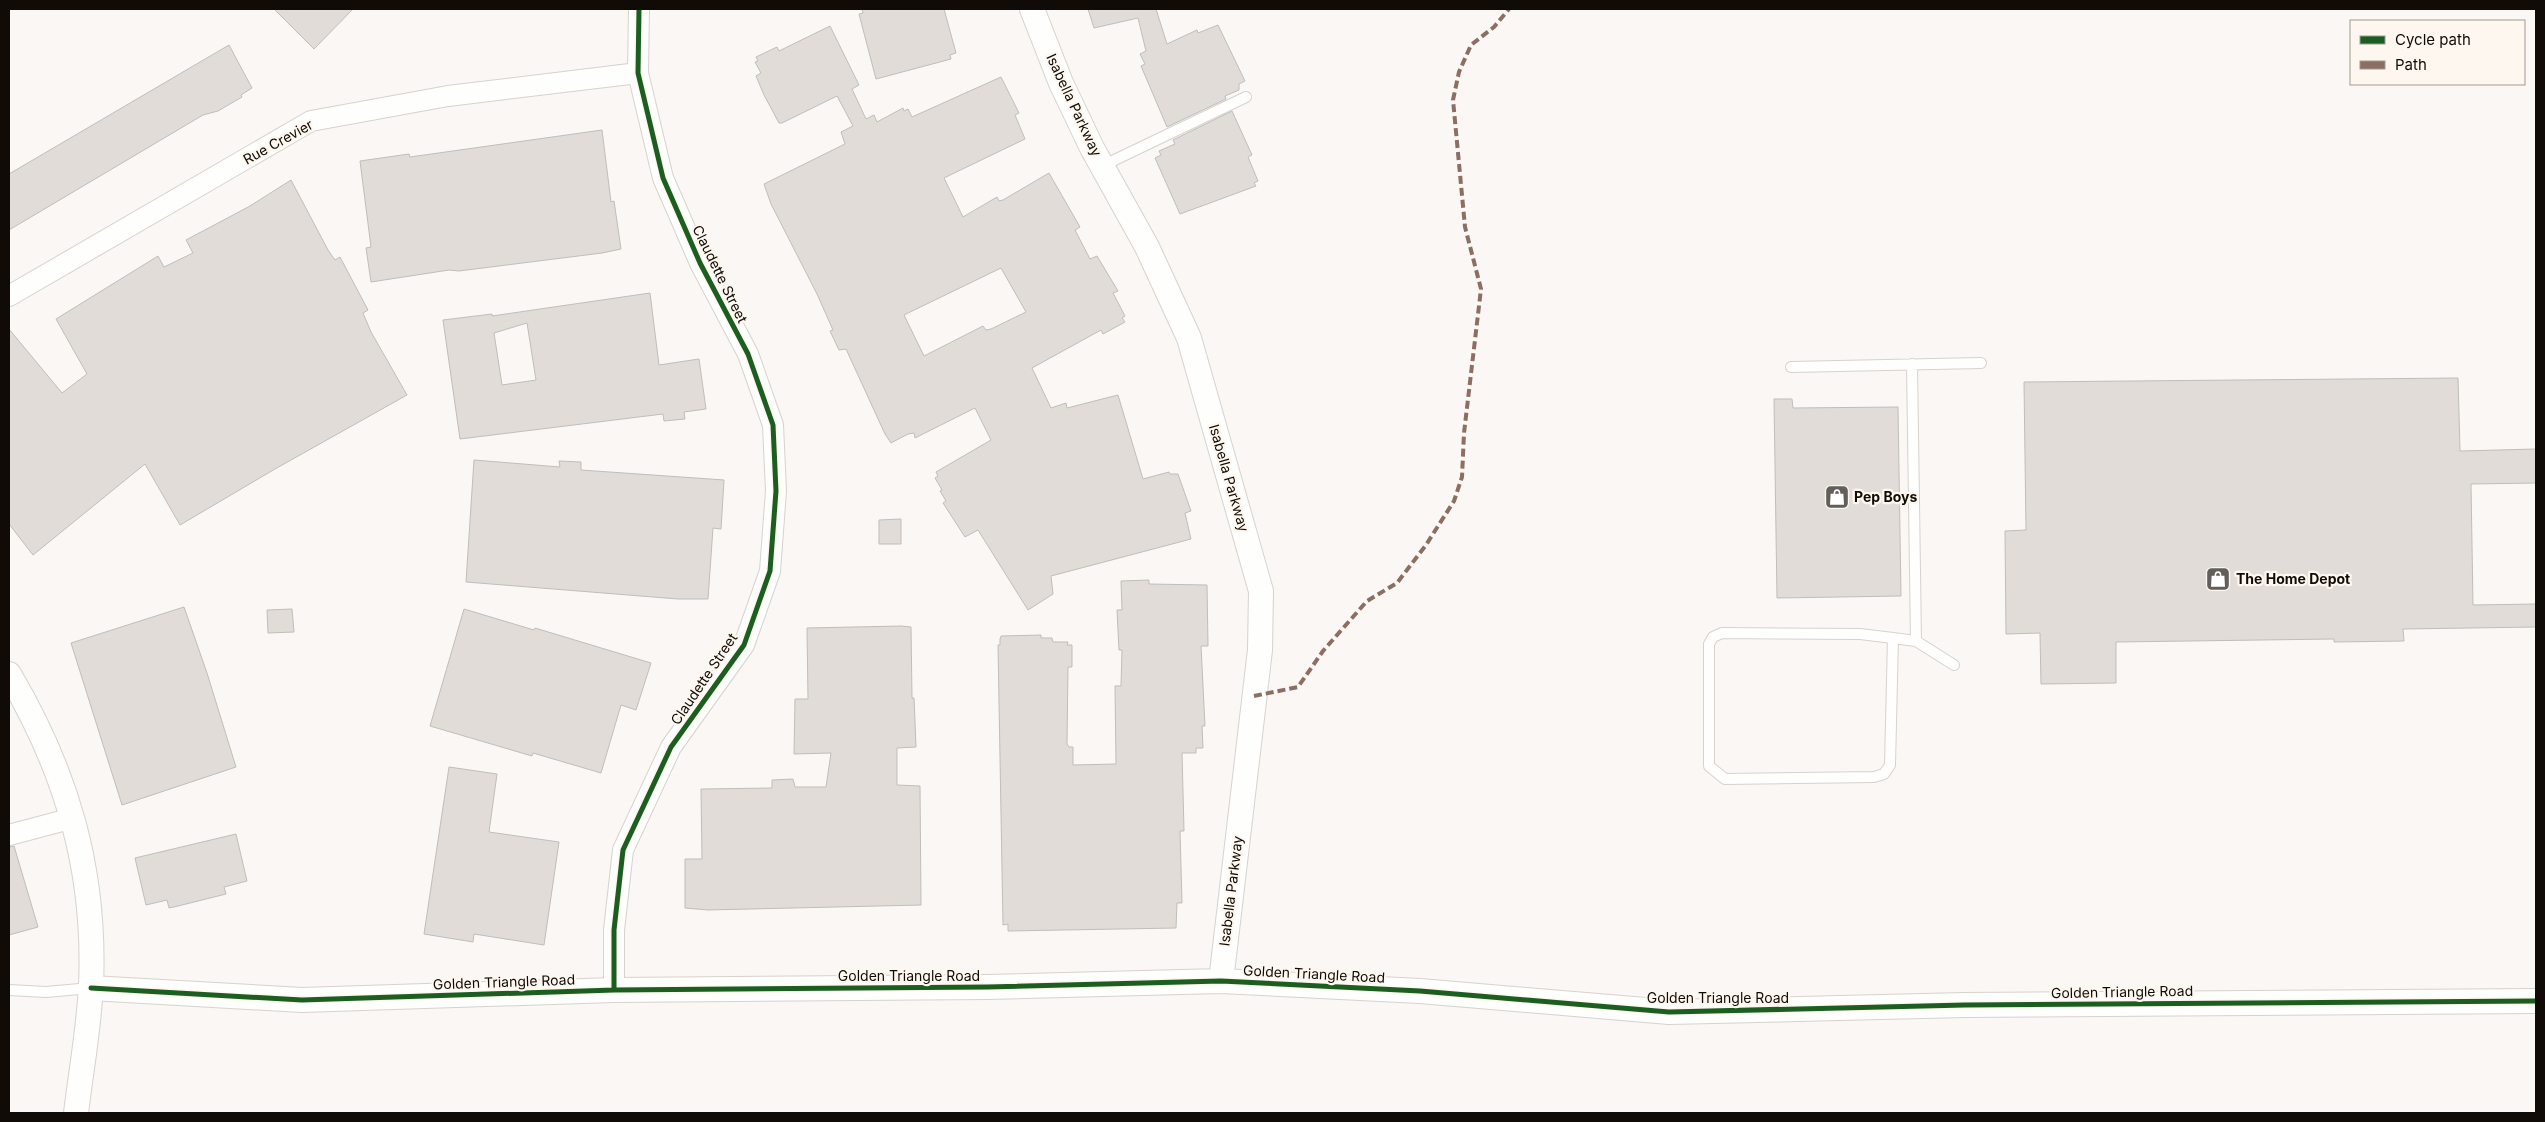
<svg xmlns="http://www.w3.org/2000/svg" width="2545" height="1122" viewBox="0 0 2545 1122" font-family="Inter,sans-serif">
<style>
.building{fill:#e1dcd7;stroke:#c1bdb9;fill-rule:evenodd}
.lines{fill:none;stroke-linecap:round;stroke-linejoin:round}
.service-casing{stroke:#d7d2ce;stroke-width:12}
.minor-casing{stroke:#d7d2ce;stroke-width:22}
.tertiary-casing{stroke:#d7d2ce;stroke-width:26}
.service{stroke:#fefefd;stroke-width:10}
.minor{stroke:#fefefd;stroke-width:20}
.tertiary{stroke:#fefefd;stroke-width:24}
.quiet{stroke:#8d6e63;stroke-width:4;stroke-dasharray:8 4;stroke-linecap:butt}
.cycleway-casing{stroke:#fef7f0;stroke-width:8}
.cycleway{stroke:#1b5e20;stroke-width:5}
.labels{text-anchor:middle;stroke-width:4.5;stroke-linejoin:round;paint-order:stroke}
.street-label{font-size:14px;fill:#100b06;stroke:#fef7f0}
.poi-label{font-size:14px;font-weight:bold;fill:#100b06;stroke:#fef7f0;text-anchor:start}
</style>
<rect width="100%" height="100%" fill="#faf7f4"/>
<path class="building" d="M274,9H353L314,49Z
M862,9H944L956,53L950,55L951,59L876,79L859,14L863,13Z
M1088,9H1156L1167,44L1197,30L1198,33L1218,25L1245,81L1239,84V90L1225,96L1226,99L1167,127L1141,66L1145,64L1140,54L1146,51L1138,18L1094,28Z
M830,26L859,85L852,89L866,119L874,115L877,122L903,108L904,111L908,109L912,117L1001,77L1019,113L1015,115L1025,139L944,178L963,217L997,197L999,201L1003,200L1049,173L1080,227L1075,230L1090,259L1097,256L1118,291L1113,293L1125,316L1122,318L1125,322L1103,334L1101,330L1032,368L1051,408L1066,403L1067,408L1118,395L1143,479L1169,472L1170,474H1178L1191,511L1185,513L1191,539L1051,576L1053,594L1028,610L978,530L965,537L943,503L946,501L940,491L942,490L935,478L938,476L936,472L991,440L975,408L915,438L914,433L908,434L891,443L885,434L846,349L839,350L830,331L833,330L817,294L771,204L764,184L845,144L841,132L853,126L837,96L782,123H779L764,95L756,76L761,73L755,62L758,61L756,57L777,47L779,51ZM1001,268L1026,312L991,329L986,330L983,326L924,356L904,315Z
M229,45L252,88L241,95L242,97L218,111L203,115L9,230V174Z
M1232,111L1252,155L1248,157L1258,181L1254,183L1256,186L1180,214L1155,158L1161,155L1159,151L1175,144L1173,140Z
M602,130L611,202L614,201L621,249L602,253L459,271L449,270L371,282L366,248L371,247L360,161L409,154L410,157Z
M291,180L328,250L335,260L340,257L368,310L363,313L371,332L407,395L275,469L180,525L145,464L33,555L9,524V329L62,393L87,374L56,319L158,256L164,267L193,253L186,240L250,206Z
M650,293L659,365L699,359L706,409L684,412L685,419L664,421L663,414L460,439L443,320L492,314V316ZM527,323L536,380L502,385L494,333Z
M2458,378L2460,451L2536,449V483L2471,484L2473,605L2536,604V627L2403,629L2404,641L2334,642V639L2116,642V683L2041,684L2040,633L2006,634L2005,531L2026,530L2024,382Z
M1774,399H1792L1793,408L1898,407L1901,596L1777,598Z
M474,460L560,467L559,461L581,462V470L724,480L721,529L713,528L708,599H678L466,582Z
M901,519V544H879V520Z
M1149,580V584L1207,585L1208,646H1201L1205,726H1202L1203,748H1196V753H1182L1184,831H1180L1182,903H1177L1176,928L1008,931V924L1003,925L998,645H1000V639L1001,636L1041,635V638H1052L1053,642H1068L1067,645H1072V667H1068L1067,744L1069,747H1073V765L1116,764L1115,686H1121L1122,650H1119L1117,610H1122L1121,581Z
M184,607L207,673L236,767L122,805L71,643Z
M292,609L294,632L268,633L267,610Z
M464,609L534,630L535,628L651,663L636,710L621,705L601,773L533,753L532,756L430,726Z
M901,626L911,627L912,698H914L916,747L897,748V785L920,786L921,905L708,910L685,908V859H702L701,789L772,788V780L793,779L795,787H826L831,753L794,754L795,699H808L807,628Z
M449,767L497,774L489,832L559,842L544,945L474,934L473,942L424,934Z
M236,834L247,881L224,887L226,894L178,906L169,908L167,900L146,905L135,858Z
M14,846L38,927L9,935V847Z"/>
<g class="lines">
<defs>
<path id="service" d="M1102,166L1246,97
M1912,364L1916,641
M1791,367L1981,363
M1893,638L1890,765L1884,774L1874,777L1725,779L1709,766V644L1713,637L1722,633L1860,634L1893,638L1916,641L1954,665
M9,990L46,992L91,988"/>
<path id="minor" d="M9,296L311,121L448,96L638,73
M9,835L73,818
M614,990V930L623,850L671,747L744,645L770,571L776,491L773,425L748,354L700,263L663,178L638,73L639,9"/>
<path id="tertiary" d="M1032,9L1061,83L1092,148L1147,247L1189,338L1261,591L1260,650L1221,981
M9,674C67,772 96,871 91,985C89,1028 81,1071 76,1113
M91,988L302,1000L614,990L987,987L1221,981L1420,991L1669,1012L1965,1005L2536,1001"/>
</defs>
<use href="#service" class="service-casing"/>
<use href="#minor" class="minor-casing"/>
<use href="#tertiary" class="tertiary-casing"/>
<use href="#service" class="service"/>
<use href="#minor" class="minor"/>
<use href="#tertiary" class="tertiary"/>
<path class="quiet" d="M1254,696L1298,687L1323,651L1367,601L1397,583L1426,545L1454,501L1462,477L1464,433L1481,289L1465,227L1453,100L1459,72L1471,45L1494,27L1509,9"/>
<defs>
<path id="cycleway" d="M91,988L302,1000L614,990L987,987L1221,981L1420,991L1669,1012L1965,1005L2536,1001
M614,990V930L623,850L671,747L744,645L770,571L776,491L773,425L748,354L700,263L663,178L638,73L639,9"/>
</defs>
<use href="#cycleway" class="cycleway-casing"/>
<use href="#cycleway" class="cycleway"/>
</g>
<defs>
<symbol id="shop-square" viewBox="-11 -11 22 22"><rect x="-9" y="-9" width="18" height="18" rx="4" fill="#625e59" stroke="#fef7f0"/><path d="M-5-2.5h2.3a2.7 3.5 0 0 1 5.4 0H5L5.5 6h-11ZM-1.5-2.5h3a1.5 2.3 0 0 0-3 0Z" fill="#fff"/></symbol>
</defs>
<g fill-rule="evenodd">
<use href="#shop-square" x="1823" y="483" width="28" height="28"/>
<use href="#shop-square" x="2204" y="565" width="28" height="28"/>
</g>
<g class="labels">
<g class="street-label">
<text transform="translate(1074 105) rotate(65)" y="5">Isabella Parkway</text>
<text transform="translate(278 142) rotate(-29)" y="5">Rue Crevier</text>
<text transform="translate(720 274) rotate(64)" y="5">Claudette Street</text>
<text transform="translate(1229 478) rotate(74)" y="5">Isabella Parkway</text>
<text transform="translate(704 679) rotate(-56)" y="5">Claudette Street</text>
<text transform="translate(1231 891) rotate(-83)" y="5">Isabella Parkway</text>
<text transform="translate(1314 974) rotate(3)" y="5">Golden Triangle Road</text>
<text x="909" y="981">Golden Triangle Road</text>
<text transform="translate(504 982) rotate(-2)" y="5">Golden Triangle Road</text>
<text transform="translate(2122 992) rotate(-1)" y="5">Golden Triangle Road</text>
<text x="1718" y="1003">Golden Triangle Road</text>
</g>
<g class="poi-label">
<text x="1854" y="502">Pep Boys</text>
<text x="2236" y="584">The Home Depot</text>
</g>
</g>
<rect width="2545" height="1122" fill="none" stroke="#100b06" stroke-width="20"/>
<rect x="2350" y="20" width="175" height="65" fill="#fef7f0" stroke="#9f9992"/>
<rect x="2360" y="36" width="25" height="8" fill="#1b5e20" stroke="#9f9992"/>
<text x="2395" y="45" font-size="15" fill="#100b06">Cycle path</text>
<rect x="2360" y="61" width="25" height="8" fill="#8d6e63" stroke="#9f9992"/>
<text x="2395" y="70" font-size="15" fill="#100b06">Path</text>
</svg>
